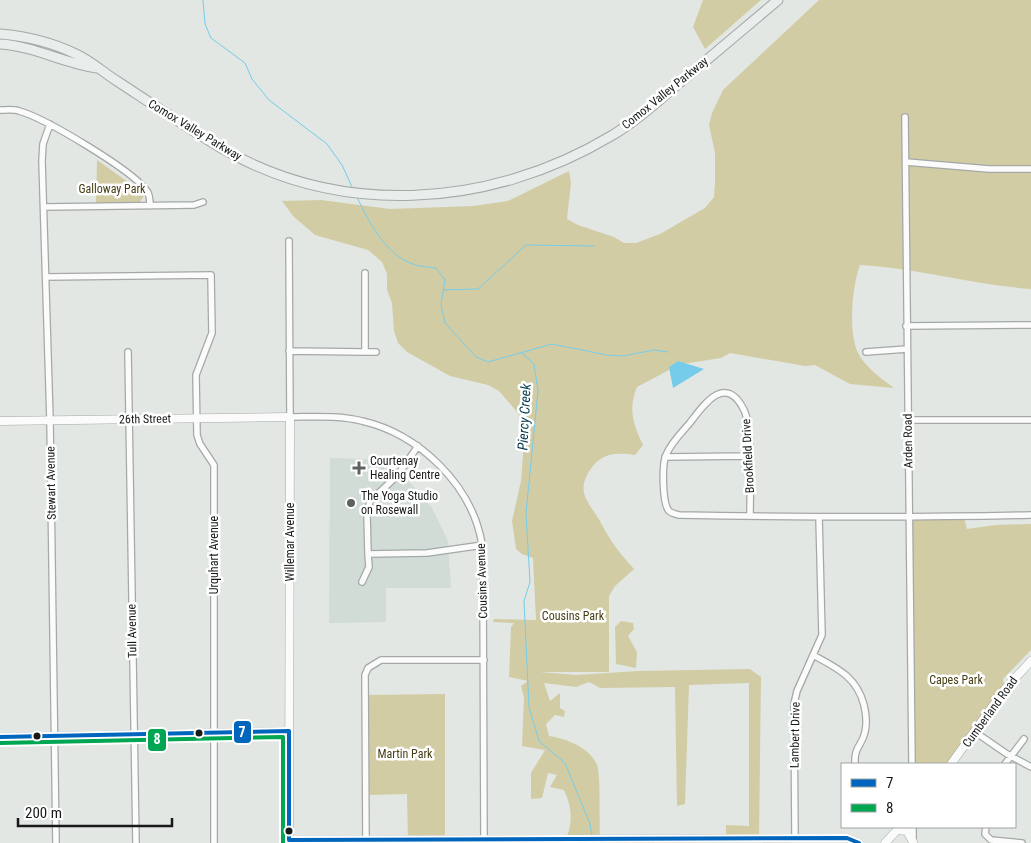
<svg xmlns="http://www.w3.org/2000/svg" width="1031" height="843" viewBox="0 0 1031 843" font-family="'Roboto Condensed',sans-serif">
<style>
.built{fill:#d1dcd6}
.green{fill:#d2cca4}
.water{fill:#75ccea}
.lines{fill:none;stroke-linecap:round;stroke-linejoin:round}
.stream{stroke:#75ccea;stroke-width:1}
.minor-casing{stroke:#a4a8a6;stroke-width:8}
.tertiary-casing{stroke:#a4a8a6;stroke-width:9}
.secondary-casing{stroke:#a4a8a6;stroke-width:11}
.minor{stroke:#fbfbfb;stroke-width:5.5}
.tertiary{stroke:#fbfbfb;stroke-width:8}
.secondary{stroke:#e9edec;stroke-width:9}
.bus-1-casing{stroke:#fff;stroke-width:8}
.bus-2-casing{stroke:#fff;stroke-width:8}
.bus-1{stroke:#0065bd;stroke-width:4}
.bus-2{stroke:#00a651;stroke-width:4}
.poi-dot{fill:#5e625f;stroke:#fff;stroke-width:2}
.bus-dot{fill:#171a18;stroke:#fff;stroke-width:2}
.labels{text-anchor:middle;stroke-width:5;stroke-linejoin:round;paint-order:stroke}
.street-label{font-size:12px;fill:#171a18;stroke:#fff}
.park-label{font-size:12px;fill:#473e13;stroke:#fff}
.poi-label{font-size:12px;fill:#171a18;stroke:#fff;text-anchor:start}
.water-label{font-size:14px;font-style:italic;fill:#00384a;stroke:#fff}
.line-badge{stroke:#fff;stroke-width:2}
.badge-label{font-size:14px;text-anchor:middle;font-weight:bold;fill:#fff}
</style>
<rect width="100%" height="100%" fill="#e2e7e4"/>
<path class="built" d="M330,458L370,459L406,479L420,493L432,508L448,541L451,588H386V622L329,623Z"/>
<path class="green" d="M703,0H761L705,49L693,27Z
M819,0H1031V289C974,285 917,268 860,265C852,287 848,331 858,353C865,367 882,379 894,388L850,384L815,365L805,366L730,353L721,358L670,366L669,370L637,387C628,409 633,424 643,445L635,455C619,453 604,452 593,466C572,493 591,503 602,525C611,542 621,555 634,569L615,586L609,596V672H540L576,675L638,671L750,669L761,677L759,838H726V825L749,826V683L689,685L685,804L677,806L675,687L600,688L589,682L576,687L544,683L550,701L560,693V708L565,711L564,717L555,715L546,724L549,736C565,738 591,748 597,765C601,777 599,823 600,839L655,838V843H600V839H566C573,823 572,806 564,790L550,787L557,775L548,773L542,798L531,799V773L545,750L522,746L524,698L521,686L528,681L509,677L511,627L514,623L493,622L494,619L536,620L533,558L522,554L516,549L512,521L521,481L523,456V425L518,413L499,391L488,385L450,376L407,352L398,343L394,331L392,303L387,290V274L382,262L368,250L315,235L293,216L282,201L321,200L390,209L473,206L508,201L569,171L571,183L567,219L578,225L614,237L624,243H636L660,234L705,208L714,197L715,183V153L709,125L712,113L723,90Z
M97,160L142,192L144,196L139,203L96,204Z
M964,517L967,529L995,525L1031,524V650L1003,679L1005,689L951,764H912L909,518Z
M621,621L633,623L634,629L628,636L637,652L636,668L616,664L615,627Z
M445,694V840L408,841L407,794L370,795L365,766V695Z"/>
<path class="water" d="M678,361L704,369L673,388L669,367Z"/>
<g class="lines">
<path class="stream" d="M203,0L205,24L211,38L245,63L252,79L269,100L327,144L342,165L352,187
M357,197C368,221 386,255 413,264C420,267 429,267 436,268L445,280L441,305L445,323L476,357L488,362L552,344L607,355L623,356L654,350L668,352
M443,290L478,289L526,245L594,246
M522,353L534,364L538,391L526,513L530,582L524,601L529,707L539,741L565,763L590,824L592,836"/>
<defs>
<path id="minor" d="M0,110C6,110 14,109 19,111C45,118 132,170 147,191C150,195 150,201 150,206
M905,117L912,764
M50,124L43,144L42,161L50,420L56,843
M906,162L989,169H1031
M45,207L194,205L203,202
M289,241L290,417C313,417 339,415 362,421C419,434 472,485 482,544C484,554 483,564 483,574L484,843
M46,277L211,275L212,333L196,375L197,435L200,444L214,465V843
M906,326L1031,325
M289,351L365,352V273
M128,352L136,843
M365,352H376
M866,352L907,349
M907,420H1031
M418,446L397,476L370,501L367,514L368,554L427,553L483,545
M665,457L749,456
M750,516C750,493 753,428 744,410C725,372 703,406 689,424C681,433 671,443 666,455C662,464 662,503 669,511C671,513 675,514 679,515C796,517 914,518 1031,515
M362,582L369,567L368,554
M813,655C837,668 857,677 864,705C866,713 867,723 865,732C862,746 854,746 855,764
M975,732L1007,754L1031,767
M0,737L289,731
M1005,764L1024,739
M913,827V842
M986,827L985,834L991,840L1022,843
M795,838L794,704L797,691L822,635L819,517
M289,840L795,838H847L859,843
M366,841L365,675L368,668L381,660H484"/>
<path id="tertiary" d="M0,421L290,417L289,843
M951,764L1005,689L1031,661
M897,830L907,831L913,842
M885,843L900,827"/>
<path id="secondary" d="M0,34C25,36 53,43 76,54C91,61 103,72 117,81C149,102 180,123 213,143C336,219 489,209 611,136C637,121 660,99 683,80C715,53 746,27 778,0
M0,44C34,46 63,63 97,68"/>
</defs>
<use href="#minor" class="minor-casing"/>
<use href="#tertiary" class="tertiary-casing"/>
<use href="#secondary" class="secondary-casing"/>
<use href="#minor" class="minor"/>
<use href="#tertiary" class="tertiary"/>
<use href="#secondary" class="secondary"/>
<defs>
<path id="bus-1" d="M0,737L289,731V840L847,838L859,843"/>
<path id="bus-2" d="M0,743L283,737V843"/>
</defs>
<use href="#bus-1" class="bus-1-casing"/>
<use href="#bus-2" class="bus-2-casing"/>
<use href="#bus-1" class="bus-1"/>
<use href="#bus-2" class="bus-2"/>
</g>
<g class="poi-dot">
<path d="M356.5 460.5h5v5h5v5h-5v5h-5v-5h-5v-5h5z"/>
<circle cx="351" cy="503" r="5"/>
</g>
<g class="bus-dot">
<circle cx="199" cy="733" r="4.5"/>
<circle cx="37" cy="736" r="4.5"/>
<circle cx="289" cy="831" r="4.5"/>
</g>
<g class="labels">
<g class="street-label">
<text transform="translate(665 93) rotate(-39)" y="4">Comox Valley Parkway</text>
<text transform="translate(195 130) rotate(31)" y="4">Comox Valley Parkway</text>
<text transform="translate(145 419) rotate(-1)" y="4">26th Street</text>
<text transform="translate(908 441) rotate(-91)" y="4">Arden Road</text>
<text transform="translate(748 456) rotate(-93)" y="4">Brookfield Drive</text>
<text transform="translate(51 483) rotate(-91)" y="4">Stewart Avenue</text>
<text transform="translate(290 542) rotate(-90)" y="4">Willemar Avenue</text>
<text transform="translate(214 555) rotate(-90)" y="4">Urquhart Avenue</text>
<text transform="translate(482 581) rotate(-92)" y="4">Cousins Avenue</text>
<text transform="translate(132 631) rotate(-91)" y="4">Tull Avenue</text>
<text transform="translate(990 712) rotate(-54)" y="4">Cumberland Road</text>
<text transform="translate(795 735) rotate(-89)" y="4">Lambert Drive</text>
</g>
<g class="park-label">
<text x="112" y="193">Galloway Park</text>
<text x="573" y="620">Cousins Park</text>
<text x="956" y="684">Capes Park</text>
<text x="405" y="758">Martin Park</text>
</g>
<g class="poi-label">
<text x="370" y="465">Courtenay<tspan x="370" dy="14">Healing Centre</tspan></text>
<text x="361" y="500">The Yoga Studio<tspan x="361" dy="14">on Rosewall</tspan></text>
</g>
<g class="water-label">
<text transform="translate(524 417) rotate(-87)" y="5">Piercy Creek</text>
</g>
</g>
<g class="line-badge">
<rect x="233" y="720" width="19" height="24" rx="5" fill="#0065bd"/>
<rect x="147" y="728" width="20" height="24" rx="5" fill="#00a651"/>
</g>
<g class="badge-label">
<text x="242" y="737">7</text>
<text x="157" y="744">8</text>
</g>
<rect x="841" y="763" width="175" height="65" fill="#ffffff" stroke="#a2a3a3"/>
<rect x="851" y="779" width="25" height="8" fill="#0065bd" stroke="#a2a3a3"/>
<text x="886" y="788" font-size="15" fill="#171a18">7</text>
<rect x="851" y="804" width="25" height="8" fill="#00a651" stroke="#a2a3a3"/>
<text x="886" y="813" font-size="15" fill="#171a18">8</text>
<path d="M18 818v8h154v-8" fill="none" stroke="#171a18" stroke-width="2.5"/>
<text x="25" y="818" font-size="15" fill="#171a18" stroke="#ffffff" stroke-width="4" paint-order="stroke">200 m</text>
</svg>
